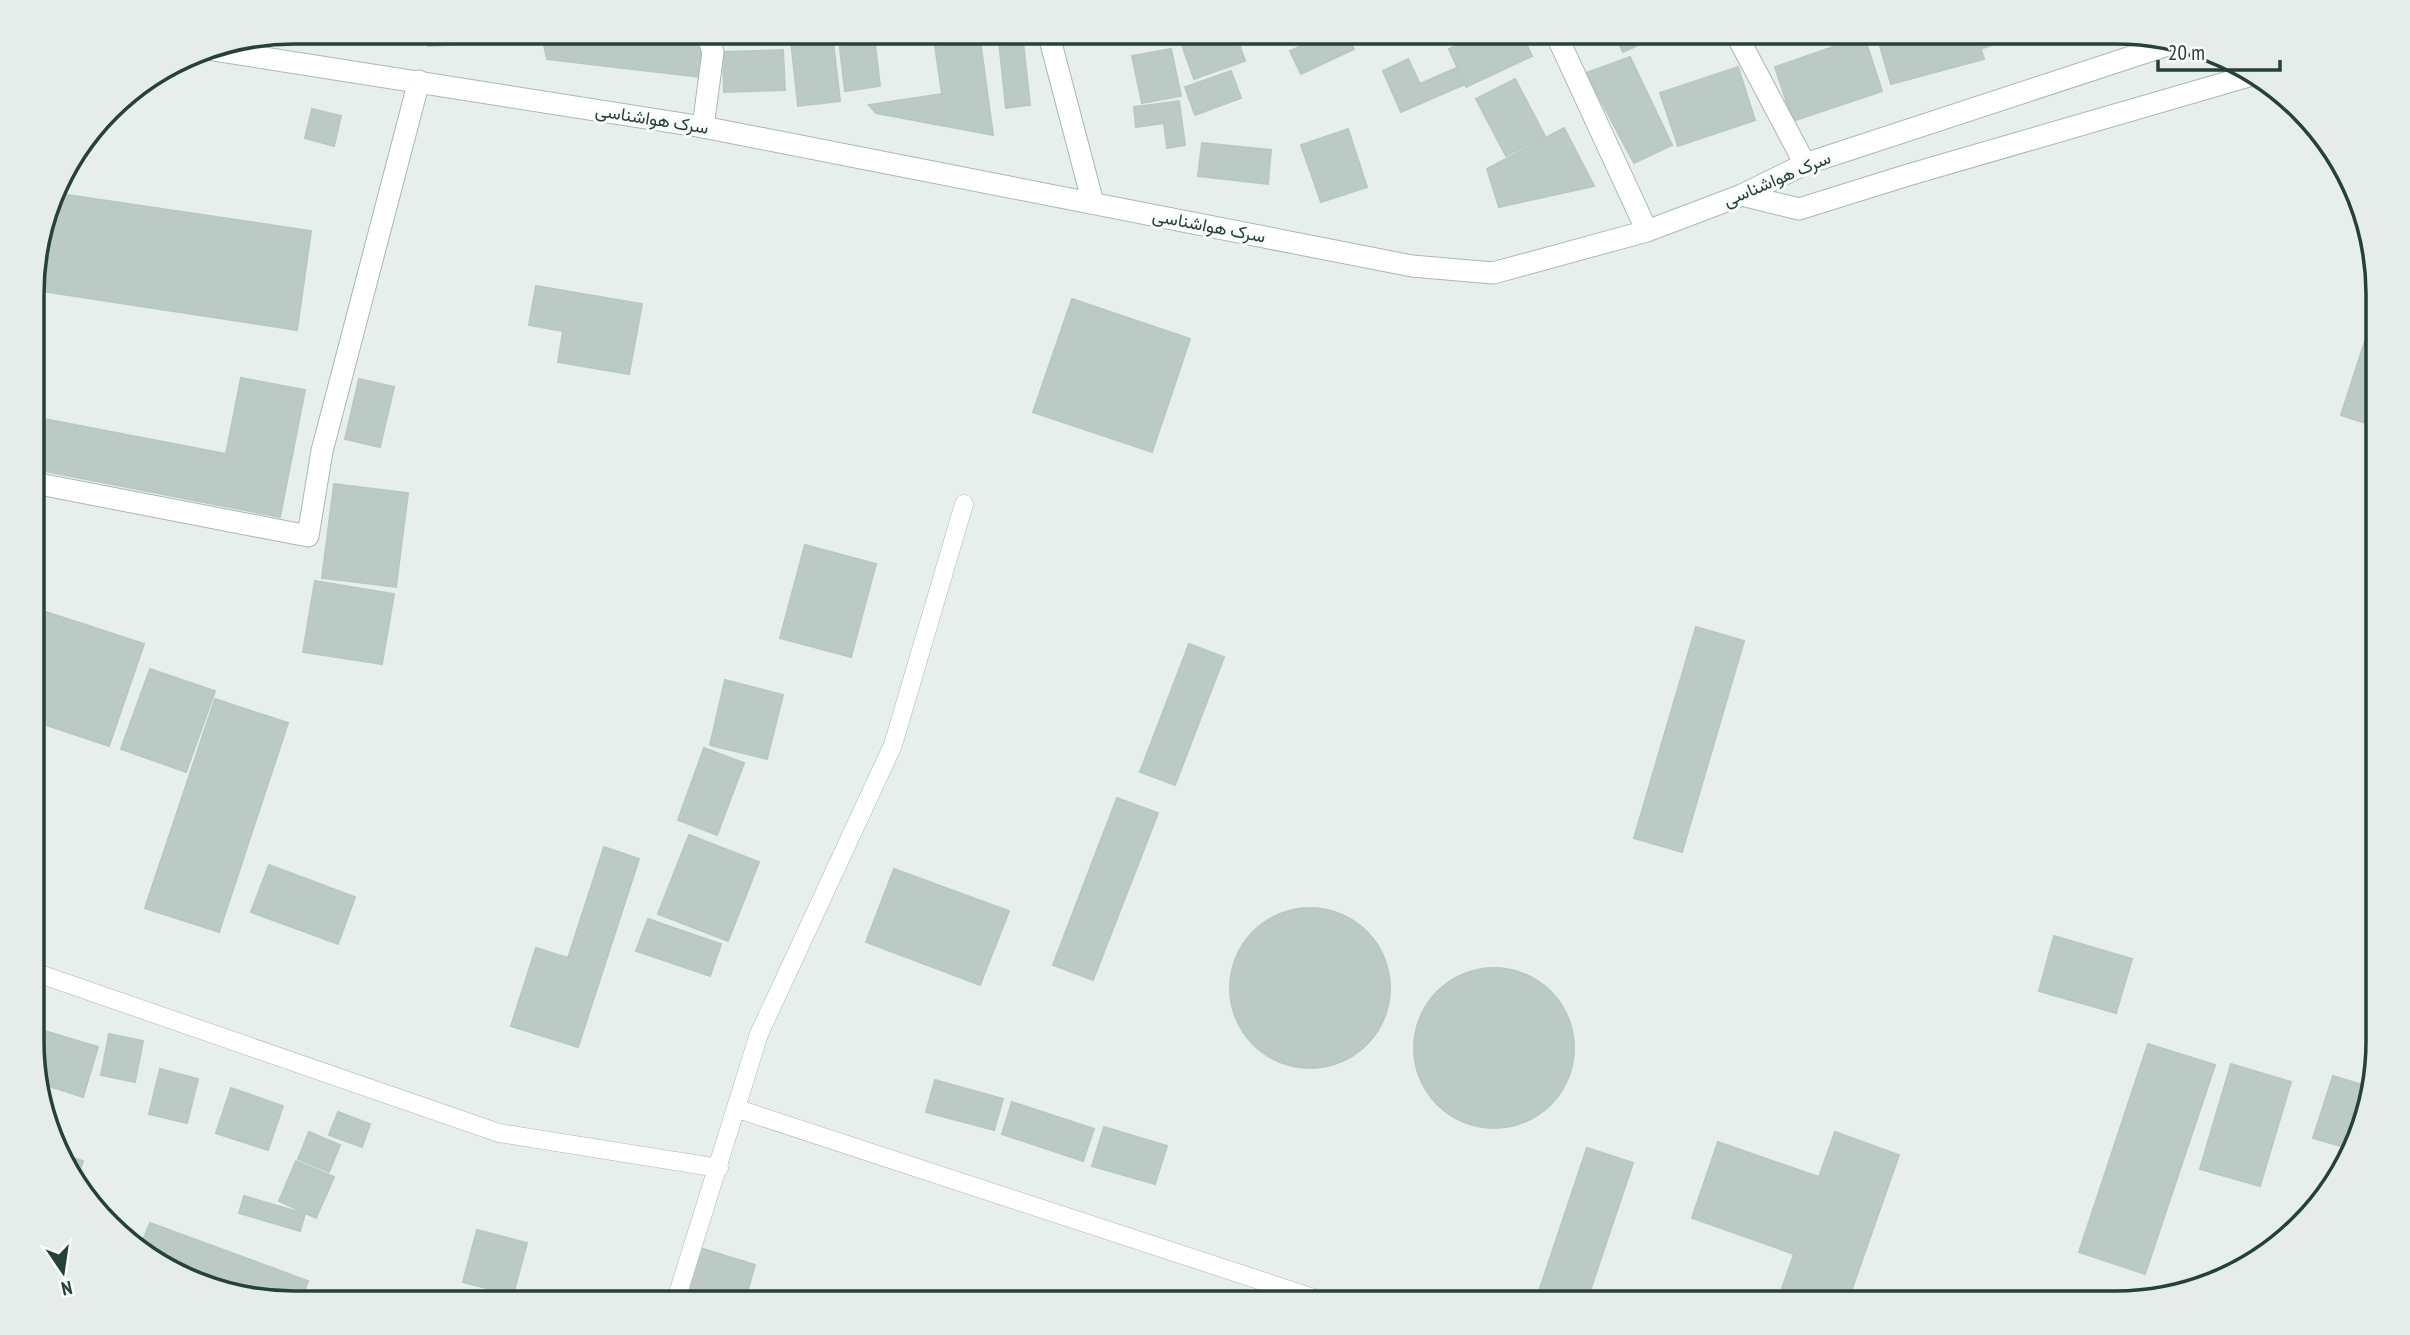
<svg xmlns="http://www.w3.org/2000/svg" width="2410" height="1335" viewBox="0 0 2410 1335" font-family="'PT Sans Narrow',Vazirmatn,sans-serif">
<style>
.building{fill:#bbcac4;stroke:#b8c9c2;stroke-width:2}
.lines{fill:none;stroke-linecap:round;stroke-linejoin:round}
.lane-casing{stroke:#a8b8b2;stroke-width:19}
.street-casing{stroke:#a8b8b2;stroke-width:23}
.secondary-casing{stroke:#a4bbb3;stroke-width:23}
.lane{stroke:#fff;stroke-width:18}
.street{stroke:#fff;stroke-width:21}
.secondary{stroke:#fff;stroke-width:21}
.labels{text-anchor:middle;stroke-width:6;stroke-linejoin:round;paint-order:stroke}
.street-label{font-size:18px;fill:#24423a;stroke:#f7fbf9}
.rim{fill:none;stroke:#24423a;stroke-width:3.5}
</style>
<rect width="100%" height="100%" fill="#e6efeb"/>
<path class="building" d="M427,32H466V44L428,46Z
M541,32H648L703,38L699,77L547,59Z
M790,32H832L840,101L798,106Z
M838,32H907L874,35L880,86L845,91Z
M933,32H979L993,135L876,113L869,105L942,94Z
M998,32H1022L1030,105L1006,108Z
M1087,32H1132L1091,44Z
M1210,32H1235L1245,61L1194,79L1181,42Z
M1332,32H1346L1354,49L1301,74L1290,51Z
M1487,32H1521L1532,56L1466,87L1449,49Z
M1614,32H1667L1623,52Z
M1876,32H1976L1984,59L1891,84Z
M1978,32H2019L2021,36L1983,48Z
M2028,32H2063L2031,41Z
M1864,36L1882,91L1793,121L1775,67Z
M1171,49L1181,96L1142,103L1132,56Z
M783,50L785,90L724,92L723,52Z
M1630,57L1672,145L1634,163L1586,73Z
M1408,59L1420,84L1456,68L1463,85L1401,112L1383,71Z
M1738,67L1755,120L1678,146L1660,93Z
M1231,71L1241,98L1195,115L1185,87Z
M1515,79L1545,136L1506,156L1476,99Z
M1179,101L1185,145L1167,148L1164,123L1136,127L1134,107Z
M312,109L341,116L334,146L305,138Z
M1564,128L1594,186L1499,207L1487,169Z
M1348,129L1367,187L1321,202L1301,145Z
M1202,143L1271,150L1268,184L1198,176Z
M54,193L311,231L297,330L34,290V259Z
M536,286L642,304L629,374L558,362L563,331L529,325Z
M1072,299L1190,339L1152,452L1033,412Z
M2374,313L2378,315V427L2341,415Z
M241,378L305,390L280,517L34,469L44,419L226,454Z
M359,379L394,387L380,447L345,439Z
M334,484L408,493L396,587L322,578Z
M805,545L876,564L851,657L780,638Z
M315,581L394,594L382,664L303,652Z
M43,611L144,644L109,746L34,721V638Z
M1696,627L1744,641L1682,852L1634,838Z
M1189,644L1224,657L1175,785L1140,772Z
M150,669L215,691L186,772L121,749Z
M725,680L783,695L767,759L710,745Z
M215,699L288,723L219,932L145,908Z
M704,748L744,763L717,835L678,820Z
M1117,798L1158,813L1093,980L1053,965Z
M689,835L759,862L728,941L658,914Z
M604,847L639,859L578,1047L511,1026L536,948L568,958Z
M269,865L355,897L338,944L251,912Z
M894,869L1009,911L980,985L866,942Z
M1230 988a80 80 0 1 1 160 0a80 80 0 1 1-160 0Z
M648,919L721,944L710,976L636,951Z
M2054,936L2132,959L2116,1013L2039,991Z
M1414 1048a80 80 0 1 1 160 0a80 80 0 1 1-160 0Z
M38,1029L98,1047L83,1097L36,1082L34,1076V1042Z
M109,1034L143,1041L135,1082L101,1075Z
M2148,1044L2215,1065L2145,1274L2079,1252Z
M2231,1064L2291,1082L2260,1186L2200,1169Z
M160,1069L198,1079L187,1123L149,1114Z
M2333,1076L2369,1087L2351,1149L2313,1138Z
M935,1080L1003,1099L994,1130L926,1112Z
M231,1088L283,1106L268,1150L216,1133Z
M1012,1102L1094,1129L1083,1161L1002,1134Z
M338,1112L370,1124L362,1147L329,1135Z
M1104,1127L1167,1146L1155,1184L1092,1166Z
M309,1132L340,1145L329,1172L298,1159Z
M1835,1132L1899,1155L1847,1303H1777L1794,1254L1692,1218L1718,1142L1819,1177Z
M1587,1148L1633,1163L1586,1303H1535Z
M63,1154L83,1161L75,1185Z
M296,1161L334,1177L316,1218L279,1201Z
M244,1196L305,1214L300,1231L239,1213Z
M150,1223L308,1281L300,1303L226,1295L163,1269L140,1248Z
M477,1230L527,1243L513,1295L463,1282Z
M700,1248L755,1265L744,1303H682Z"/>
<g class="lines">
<defs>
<path id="lane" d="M34,972L499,1133L719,1168
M738,1109L1329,1303
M675,1303L759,1034L893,745L964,504"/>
<path id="street" d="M1048,32L1093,203
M1555,32L1647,231
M1735,32L1805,164
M703,127L713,52L706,32
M34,483L308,536L322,451L419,81"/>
<path id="secondary" d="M207,49L703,127L1412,266L1493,273L1647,231L1742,195L1805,164L2183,40
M1742,195L1799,209L1908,175L2256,74"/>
</defs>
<use href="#lane" class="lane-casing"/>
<use href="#street" class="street-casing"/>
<use href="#secondary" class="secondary-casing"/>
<use href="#lane" class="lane"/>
<use href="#street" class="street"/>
<use href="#secondary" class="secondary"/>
</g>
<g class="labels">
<g class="street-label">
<text transform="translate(652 119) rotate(9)" y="6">سرک هواشناسی</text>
<text transform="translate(1777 179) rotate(-23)" y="6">سرک هواشناسی</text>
<text transform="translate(1209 226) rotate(11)" y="6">سرک هواشناسی</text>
</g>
</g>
<path d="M0 0H2410V1335H0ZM294 44H2116A250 250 0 0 1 2366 294V1041A250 250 0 0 1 2116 1291H294A250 250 0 0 1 44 1041V294A250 250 0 0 1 294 44Z" fill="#e6ecea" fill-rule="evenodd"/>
<path class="rim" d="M294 44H2116A250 250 0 0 1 2366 294V1041A250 250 0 0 1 2116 1291H294A250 250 0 0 1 44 1041V294A250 250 0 0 1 294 44Z"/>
<g transform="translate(63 1272) rotate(167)" stroke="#f7fbf9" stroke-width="5" paint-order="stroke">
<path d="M0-5L12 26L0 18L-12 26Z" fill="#24423a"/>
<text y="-10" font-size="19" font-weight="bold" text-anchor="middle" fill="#24423a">N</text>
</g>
<path d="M2158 60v10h122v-10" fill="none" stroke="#24423a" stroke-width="3.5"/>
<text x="2168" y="60" font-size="21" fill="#24423a" stroke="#f7fbf9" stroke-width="5" paint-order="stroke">20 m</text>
</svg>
